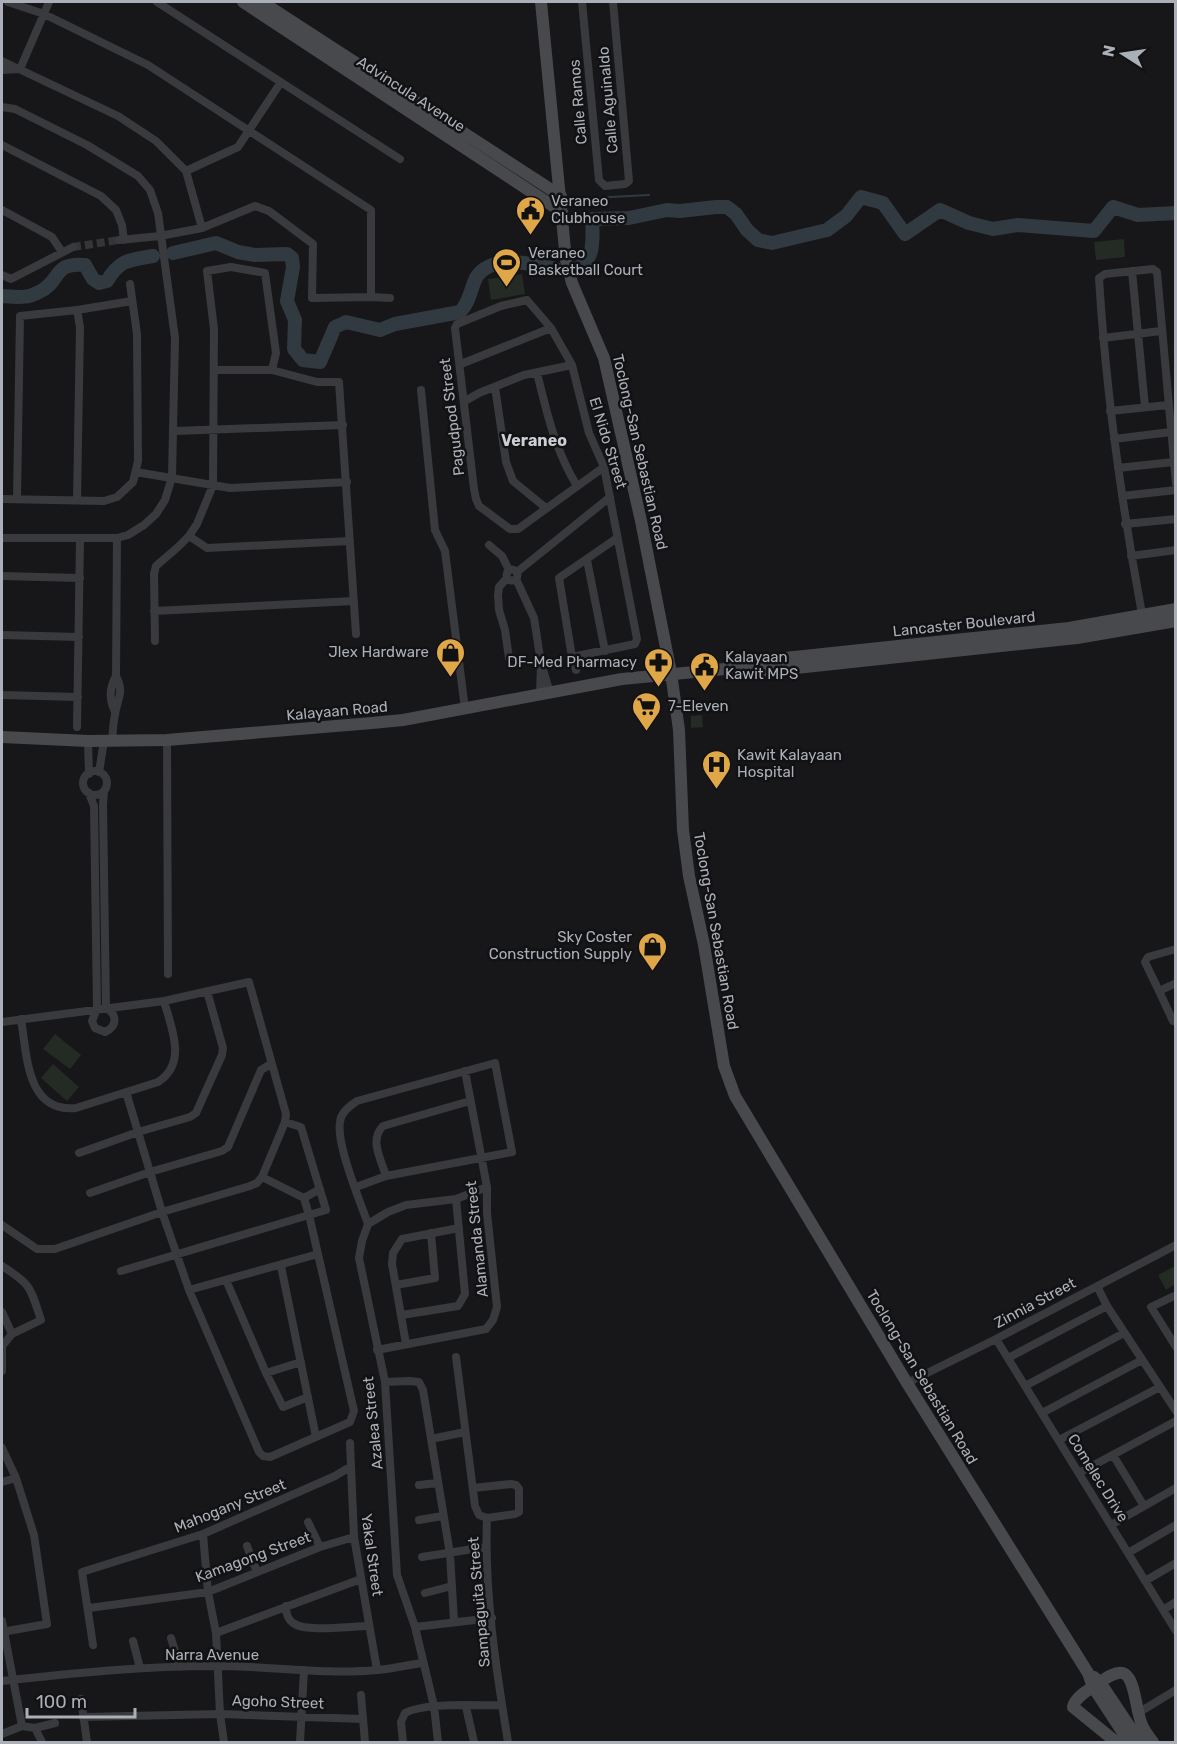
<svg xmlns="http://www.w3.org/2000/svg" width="1177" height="1744" viewBox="0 0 1177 1744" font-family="Rubik,sans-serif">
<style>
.garden{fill:#242a24}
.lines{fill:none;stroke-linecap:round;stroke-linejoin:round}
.stream{stroke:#313a41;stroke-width:2}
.river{stroke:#313a41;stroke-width:14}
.street-tunnel{stroke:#353539;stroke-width:8;stroke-dasharray:8 4;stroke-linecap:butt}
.street{stroke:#393a3d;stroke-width:8}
.secondary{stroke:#47494d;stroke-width:12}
.labels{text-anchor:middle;stroke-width:5;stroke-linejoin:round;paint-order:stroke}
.street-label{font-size:15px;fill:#abafb7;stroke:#121214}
.poi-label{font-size:15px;fill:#abafb7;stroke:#121214;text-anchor:start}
.neighbourhood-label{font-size:16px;font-weight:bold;fill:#cbced4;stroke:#121214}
</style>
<rect width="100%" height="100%" fill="#171719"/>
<path class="garden" d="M1124,239L1125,257L1096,260L1094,242Z
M522,274L525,294L491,300L488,279Z
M702,715L703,727L691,728V716Z
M55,1034L81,1055L70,1069L43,1049Z
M53,1064L79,1087L67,1101L41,1078Z
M1175,1266V1284L1166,1290L1158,1275Z"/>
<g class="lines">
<path class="stream" d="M571,199L649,195"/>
<path class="river" d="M173,253L216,243L238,252L255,255L287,254L292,258L293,267L287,301L295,320L294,349L303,360L320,362L335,327L346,322L380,330L395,324L460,312C470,302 470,290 476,278C490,253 535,264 556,269
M571,271C596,263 593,240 592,219L629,218L667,210L680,211L716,207H727L736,214L747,230L758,240L772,243L827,230L846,216L861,197L883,203L905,234L940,210L969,223L993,229L1018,225L1094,231L1113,207L1138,215L1176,213
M2,296C15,297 27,299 39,292C62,281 52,262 85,265L93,279L99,283L107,281C120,259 130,260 153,256"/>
<path class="street-tunnel" d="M73,247L119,240"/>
<path class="street" d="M8,2L44,14L148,65L371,210V297
M157,2L400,159
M582,2L599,180L605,186L625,184L629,181L613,2
M2,61L118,116L156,141L186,171
M2,70L20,69L49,2
M2,107L15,109L87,145L138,176L150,190L158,213L175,338L172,477L165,500L156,514L144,525L128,535L117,538H2
M2,145L101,196L116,210L122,225L124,240
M2,210L52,237L62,252
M202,228L255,206L269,211L313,244L312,298L371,297L390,298
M119,240L160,236L202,228L186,171L238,147L281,82
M1132,271L1145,407
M2,275L11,279L73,247
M77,310L80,327L77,500
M1103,338L1161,331
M461,364L551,328
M215,370H272L317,382H339L356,634
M537,373C547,413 555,450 577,486
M495,387L506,462L513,481L546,508
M421,390L435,530L445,551L465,709
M465,401L479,393L524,375L572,365
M1110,411L1168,405
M174,431L343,425
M1114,439L1171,432
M1118,468L1173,462
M136,472L230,488L347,482
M1122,496L1176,490
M2,499L104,501L117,497L133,482L138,461L137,334L130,284
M17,499L20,316L77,310L132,301
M1125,524L1176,519
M189,536L207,548L350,541
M489,545L502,556L509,570
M1131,556L1176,550
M587,560L605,651
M506.5 575a5.5 5.5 0 1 1 11 0a5.5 5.5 0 1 1-11 0Z
M517,572L610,497
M2,576L80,578
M507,578L499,587L498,595L499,610L505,630L509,658
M516,579L534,618L541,663L550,693
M154,611L354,601
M1142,614C1121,501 1106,393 1099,278L1105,274L1153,269L1157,272L1176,484
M2,635L79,637
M155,641L154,574L156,566L178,547L189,536L197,524L213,485L214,329L207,271L231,267L265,273L276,353L272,370
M572,657L635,644L637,639L604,467L589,433L572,365L551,328L527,300L501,306L457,324L455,328L474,489L476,499L479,506L510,529H518L604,467
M576,670L572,657L559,578L617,538
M2,695L78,697
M540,695L541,663
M115,712C109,699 109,689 116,676L117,538
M77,727L80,539
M167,740L168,974
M88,741L89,774
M112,741C113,732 113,723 115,715C117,698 125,693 116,676
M83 783a12 12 0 1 1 24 0a12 12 0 1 1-24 0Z
M99,772L104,741
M89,793L94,806L97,1009L92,1021L95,1028L105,1032C118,1026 117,1014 106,1008L103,804L104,791
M1176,949L1148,957L1145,962L1159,991L1176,983
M1159,991L1173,1021L1176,1020
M21,1019C27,1054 26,1113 76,1108L158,1082C188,1063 171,1027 164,1001
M2,1022L164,1001L249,982L286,1114L285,1122L262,1177L257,1183L250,1186L162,1212L55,1249H37L2,1225
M285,1122L301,1127L326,1210L309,1215L304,1198L320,1189
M79,1153L138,1132L190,1117L196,1113L222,1055L223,1048L207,991
M386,1176C381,1159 369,1140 383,1126L470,1101
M262,1177L304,1198
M356,1187L386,1176L512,1152L495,1063L357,1101C349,1107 341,1112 340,1122C336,1144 360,1201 368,1224
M90,1193L150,1172L222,1151L228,1147L261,1070L271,1064
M2,1266C32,1285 30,1287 41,1320L12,1334L3,1345
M281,1266L316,1437
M121,1271L309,1215L354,1411L350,1422L270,1457L263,1456L259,1452L189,1290L162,1212L126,1092
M226,1280L266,1373L283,1407L308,1397
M396,1285L435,1278L431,1233
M1097,1286L1107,1306L1176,1411
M189,1290L318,1254
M1176,1295L1151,1307L1176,1347
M2,1312L12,1334
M402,1315L458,1306L465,1294L456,1199
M996,1339L1176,1631
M406,1344L392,1264L393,1253L402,1239L459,1228
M2,1345V1371
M377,1350L486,1329L493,1320L497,1307L487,1213V1187L465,1071
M456,1357L475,1506L479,1515L487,1518C484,1592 496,1669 508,1742
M1008,1358L1107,1306
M266,1373L301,1362
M385,1382L410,1381L419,1382L423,1390L450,1554L454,1621
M907,1383L996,1339L1176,1245
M1025,1386L1124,1333
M1042,1413L1142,1360
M431,1439L465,1432
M1059,1440L1160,1387
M350,1443L354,1537L377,1670
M2,1448L16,1478L34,1535L47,1624L2,1632
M1113,1455L1144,1506
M1079,1473L1176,1421
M2,1482L16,1478
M419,1485L438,1483
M473,1488L511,1484L516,1485L519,1489V1512L515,1514L487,1518
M419,1520L442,1516
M308,1522L320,1547
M1111,1525L1176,1488
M203,1534L208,1592L216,1633L220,1714L224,1742
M247,1546L257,1572
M1128,1553L1176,1525
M422,1557L486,1547
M1145,1581L1176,1563
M425,1593L452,1586
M286,1606C286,1612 287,1619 293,1623C306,1633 351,1626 369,1626
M89,1608L208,1592L320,1547L354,1537
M1163,1610L1176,1602
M2,1621L22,1726
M415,1627L492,1618
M216,1633L361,1579
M171,1638L180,1667
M133,1641L140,1668
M93,1645L82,1572L203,1534L335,1476L350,1467
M2,1681C73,1673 144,1666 217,1666C270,1666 324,1675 377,1670C392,1669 407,1665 422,1663
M361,1695L365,1742
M81,1699L87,1742
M466,1707L474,1742
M1138,1713L1176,1690
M83,1717L220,1714L363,1719
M35,1728L42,1742
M2,1734L22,1726L35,1728L55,1723
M300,1742L304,1670
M403,1742L401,1722L405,1713C426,1702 476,1706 502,1705
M438,1742L434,1706L415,1627L397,1575L385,1382L359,1258L362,1241L368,1224L388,1212L406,1205L456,1199L487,1187"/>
<path class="secondary" d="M243,2L562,212
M262,2L561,196
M541,2L566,260L572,283L604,358L641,521L671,673L679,730L683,830L689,876L704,945L724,1066L735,1096L907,1383L1088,1673L1093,1687L1129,1742
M756,666L766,660L1069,628L1176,609
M2,737L88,741L167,740L372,723L403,720L622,679L756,666L768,671L1077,638L1176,621
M1094,1677L1100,1682L1140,1742
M1116,1742L1073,1707C1075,1697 1088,1690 1096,1685C1103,1680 1117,1669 1125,1674C1136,1681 1136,1715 1143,1727C1145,1732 1150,1738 1153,1742"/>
</g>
<defs>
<symbol id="civic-pin" viewBox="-11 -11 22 30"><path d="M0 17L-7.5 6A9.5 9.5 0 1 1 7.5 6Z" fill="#e0a748" stroke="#121214"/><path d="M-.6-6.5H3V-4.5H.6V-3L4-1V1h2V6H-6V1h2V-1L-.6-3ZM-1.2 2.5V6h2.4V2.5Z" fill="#111"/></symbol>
<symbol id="stadium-pin" viewBox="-11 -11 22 30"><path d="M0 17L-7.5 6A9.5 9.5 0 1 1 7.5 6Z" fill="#e0a748" stroke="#121214"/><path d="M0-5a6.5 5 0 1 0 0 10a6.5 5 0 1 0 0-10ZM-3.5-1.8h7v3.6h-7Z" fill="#111"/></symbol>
<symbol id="shop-pin" viewBox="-11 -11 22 30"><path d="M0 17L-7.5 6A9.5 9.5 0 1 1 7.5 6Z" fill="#e0a748" stroke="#121214"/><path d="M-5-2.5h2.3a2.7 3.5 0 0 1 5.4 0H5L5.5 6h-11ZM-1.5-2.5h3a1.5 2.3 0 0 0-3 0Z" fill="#111"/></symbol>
<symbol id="pharmacy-pin" viewBox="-11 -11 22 30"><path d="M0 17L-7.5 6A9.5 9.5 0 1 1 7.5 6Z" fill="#e0a748" stroke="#121214"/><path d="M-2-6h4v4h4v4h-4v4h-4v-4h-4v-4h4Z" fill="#111"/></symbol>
<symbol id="supermarket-pin" viewBox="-11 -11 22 30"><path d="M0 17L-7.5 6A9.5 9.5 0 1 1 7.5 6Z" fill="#e0a748" stroke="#121214"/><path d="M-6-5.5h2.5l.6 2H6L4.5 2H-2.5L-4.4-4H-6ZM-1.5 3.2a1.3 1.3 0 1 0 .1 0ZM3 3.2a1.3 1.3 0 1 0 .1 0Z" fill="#111"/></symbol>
<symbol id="hospital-pin" viewBox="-11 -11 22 30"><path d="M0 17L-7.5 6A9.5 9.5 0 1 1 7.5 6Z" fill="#e0a748" stroke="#121214"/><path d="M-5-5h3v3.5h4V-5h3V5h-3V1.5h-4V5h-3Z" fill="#111"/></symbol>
</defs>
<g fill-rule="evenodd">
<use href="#civic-pin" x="514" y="194" width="33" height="45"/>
<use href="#stadium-pin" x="490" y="246" width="33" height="45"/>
<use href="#shop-pin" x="434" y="636" width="33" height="45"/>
<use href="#pharmacy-pin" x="642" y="646" width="33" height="45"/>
<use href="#civic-pin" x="688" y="650" width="33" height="45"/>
<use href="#supermarket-pin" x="630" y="690" width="33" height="45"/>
<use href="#hospital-pin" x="700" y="748" width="33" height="45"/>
<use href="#shop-pin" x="636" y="930" width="33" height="45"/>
</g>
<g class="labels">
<g class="street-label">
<text transform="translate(411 94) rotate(33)" y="5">Advincula Avenue</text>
<text transform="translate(608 100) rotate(-95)" y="5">Calle Aguinaldo</text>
<text transform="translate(578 102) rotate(-95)" y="5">Calle Ramos</text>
<text transform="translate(452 417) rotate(-97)" y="5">Pagudpod Street</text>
<text transform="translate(608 443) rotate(73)" y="5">El Nido Street</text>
<text transform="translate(640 452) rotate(77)" y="5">Toclong-San Sebastian Road</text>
<text transform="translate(964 624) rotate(-6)" y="5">Lancaster Boulevard</text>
<text transform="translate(337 711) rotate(-5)" y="5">Kalayaan Road</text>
<text transform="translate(716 931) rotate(80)" y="5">Toclong-San Sebastian Road</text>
<text transform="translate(477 1239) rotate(-96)" y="5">Alamanda Street</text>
<text transform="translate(1035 1303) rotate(-28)" y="5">Zinnia Street</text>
<text transform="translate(922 1377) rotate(59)" y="5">Toclong-San Sebastian Road</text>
<text transform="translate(373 1423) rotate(-96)" y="5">Azalea Street</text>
<text transform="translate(1098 1478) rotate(58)" y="5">Comelec Drive</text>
<text transform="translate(230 1506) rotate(-22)" y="5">Mahogany Street</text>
<text transform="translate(372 1555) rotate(82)" y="5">Yakal Street</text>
<text transform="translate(253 1557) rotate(-20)" y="5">Kamagong Street</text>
<text transform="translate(479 1602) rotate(-95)" y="5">Sampaguita Street</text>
<text x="212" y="1660">Narra Avenue</text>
<text transform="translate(278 1702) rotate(2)" y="5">Agoho Street</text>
</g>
<g class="poi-label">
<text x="551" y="206">Veraneo<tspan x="551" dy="17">Clubhouse</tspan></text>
<text x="528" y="258">Veraneo<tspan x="528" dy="17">Basketball Court</tspan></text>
<text x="429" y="657" text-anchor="end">Jlex Hardware</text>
<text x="725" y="662">Kalayaan<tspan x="725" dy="17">Kawit MPS</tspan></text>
<text x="637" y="667" text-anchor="end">DF-Med Pharmacy</text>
<text x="668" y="711">7-Eleven</text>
<text x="737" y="760">Kawit Kalayaan<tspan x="737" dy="17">Hospital</tspan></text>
<text x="632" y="942" text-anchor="end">Sky Coster<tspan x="632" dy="17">Construction Supply</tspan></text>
</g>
<g class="neighbourhood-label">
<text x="534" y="446">Veraneo</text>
</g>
</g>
<rect width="1177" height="1744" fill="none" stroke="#abafb7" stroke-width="6"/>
<g transform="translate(1123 54) rotate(282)" stroke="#121214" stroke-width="4.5" paint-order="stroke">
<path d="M0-4.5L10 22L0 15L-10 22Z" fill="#abafb7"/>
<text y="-9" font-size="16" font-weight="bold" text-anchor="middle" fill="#abafb7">N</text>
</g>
<path d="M27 1708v9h108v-9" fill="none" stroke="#abafb7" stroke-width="3"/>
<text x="36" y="1708" font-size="18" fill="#abafb7" stroke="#121214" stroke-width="4.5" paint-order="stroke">100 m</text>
</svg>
